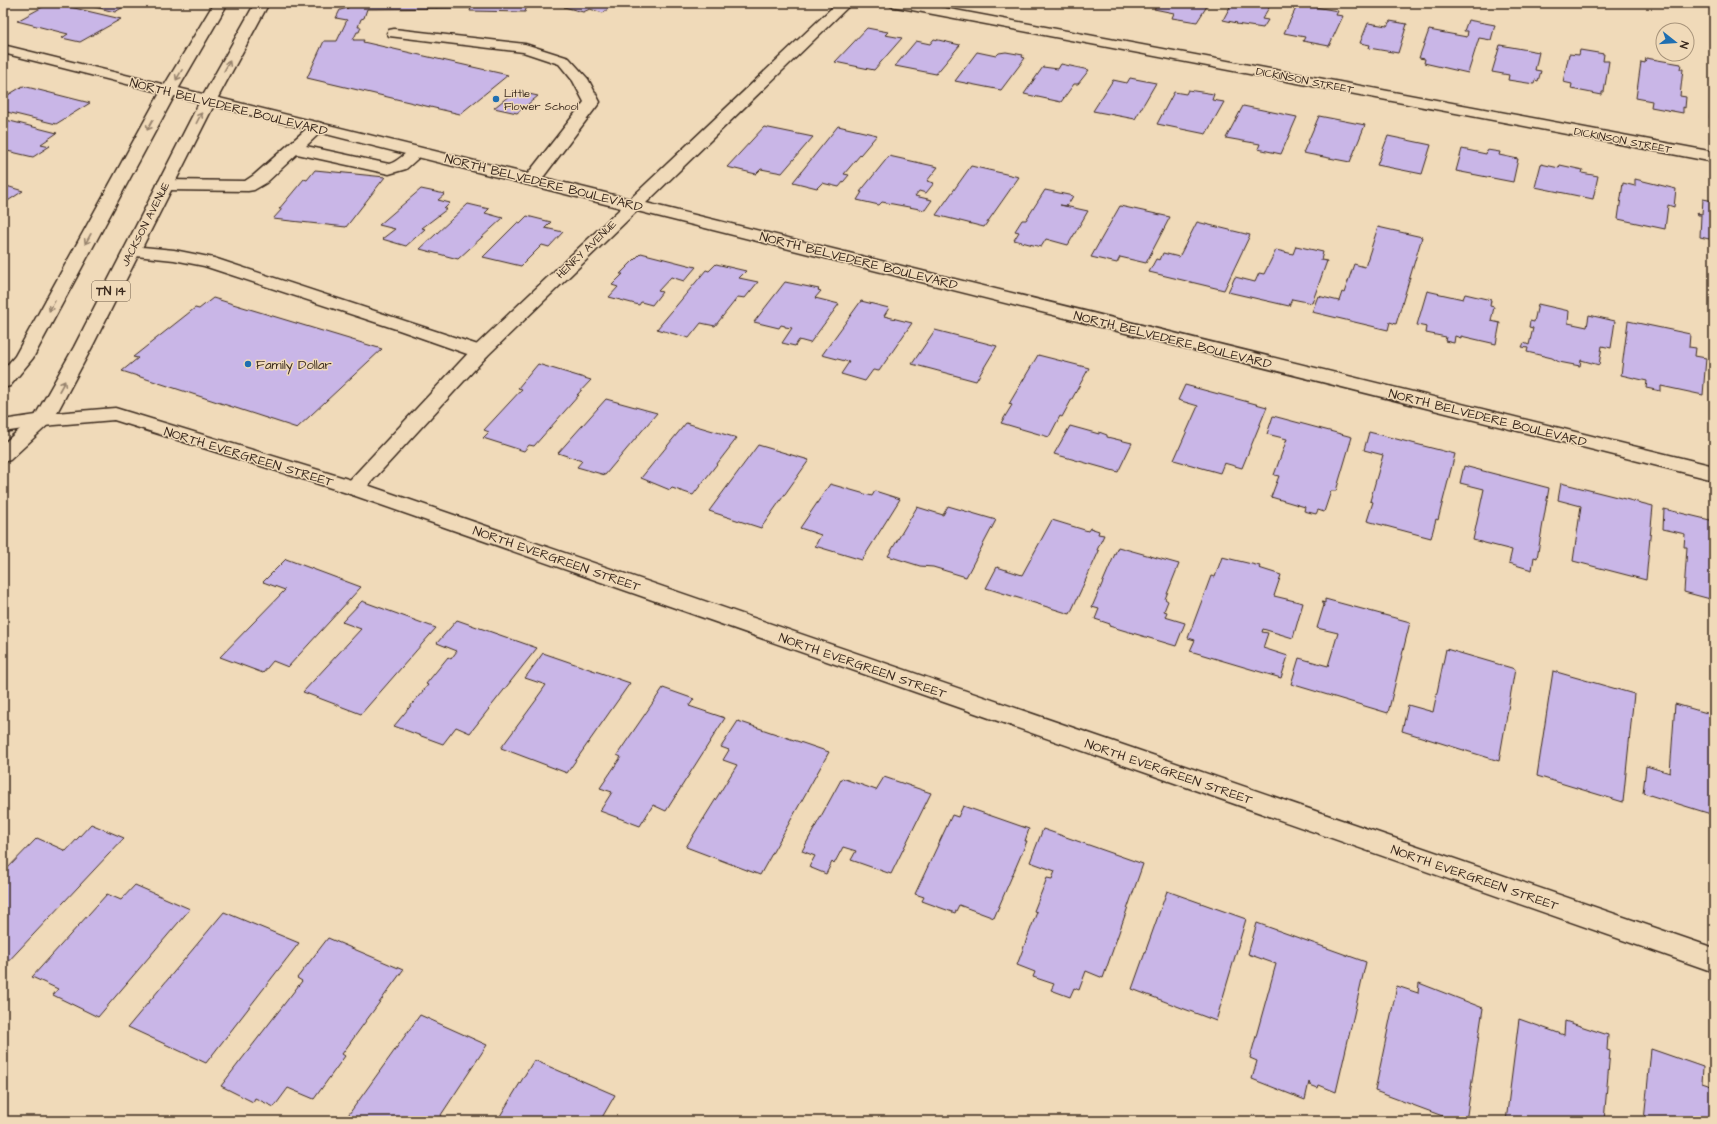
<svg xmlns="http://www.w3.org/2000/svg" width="1717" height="1124" viewBox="0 0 1717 1124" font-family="'Architects Daughter',sans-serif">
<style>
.building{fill:#c9b6e7;stroke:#3b2a1e}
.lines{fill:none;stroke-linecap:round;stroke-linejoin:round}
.service-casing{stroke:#3b2a1e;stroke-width:3}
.minor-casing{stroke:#3b2a1e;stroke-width:3}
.tertiary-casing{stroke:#3b2a1e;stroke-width:3}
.primary-casing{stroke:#3b2a1e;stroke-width:3}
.service{fill:#f0dab9;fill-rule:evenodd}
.minor{fill:#f0dab9;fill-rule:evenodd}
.tertiary{fill:#f0dab9;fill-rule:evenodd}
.primary{fill:#f0dab9;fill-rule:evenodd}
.oneway{stroke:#96826c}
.poi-dot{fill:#1f6fb2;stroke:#f0dab9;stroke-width:1.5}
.labels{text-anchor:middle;stroke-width:3;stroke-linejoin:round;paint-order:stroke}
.far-street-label{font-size:11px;fill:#3b2a1e;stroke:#f0dab9}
.far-poi-label{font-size:11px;fill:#3b2a1e;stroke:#f0dab9;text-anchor:start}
.shield{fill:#f0dab9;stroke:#715f4c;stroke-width:1}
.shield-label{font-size:12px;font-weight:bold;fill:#3b2a1e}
.street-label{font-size:13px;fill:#3b2a1e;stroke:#f0dab9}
.poi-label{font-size:13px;fill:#3b2a1e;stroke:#f0dab9;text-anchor:start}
</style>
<rect width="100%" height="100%" fill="#f0dab9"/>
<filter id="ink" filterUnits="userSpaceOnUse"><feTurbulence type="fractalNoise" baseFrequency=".025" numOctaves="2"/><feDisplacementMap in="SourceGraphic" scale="8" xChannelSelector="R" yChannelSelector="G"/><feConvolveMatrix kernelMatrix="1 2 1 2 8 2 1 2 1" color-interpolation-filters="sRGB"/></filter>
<g filter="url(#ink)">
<path class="building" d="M50,3H53L121,19L80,42L62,38L68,34L17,21Z
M79,3H130L115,12Z
M350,3H528L525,12L470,11L471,8L367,9L364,18L361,19L358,27H361L359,32H357L353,40H364L363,42L508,75L460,114L307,78L324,41H337L347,20L336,18L340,10L348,8Z
M570,3H615L603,13L590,9L583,12L564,7Z
M1158,3H1209L1197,22L1172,18L1174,13L1154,9Z
M1232,3H1272L1274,4L1273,6H1270L1262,19L1268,20L1263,28L1236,24L1237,23L1223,20Z
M1298,4L1338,11L1336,15L1343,16L1329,46L1303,41L1305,37L1284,33Z
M1468,20L1495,25L1491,40L1479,38L1468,73L1424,63L1425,59L1419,58L1429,30L1467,37L1468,31H1464Z
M1390,21L1407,24L1398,53L1369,48L1370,45L1360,43L1368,23L1387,26Z
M867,28L888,32L885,35L902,38L874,70L835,62Z
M934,39L960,45L936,74L895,66L916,41L930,44Z
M1500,45L1539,52L1535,70L1541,71L1538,81L1535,80L1534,84L1508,80L1509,75L1492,72Z
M1580,50L1604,54L1603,61H1609L1604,92H1602V95L1571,89L1572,84L1563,82L1569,54L1579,55Z
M977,52L996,56L999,53L1006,52L1023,55L1022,57L1025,58L1001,90L955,81Z
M1646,58L1681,64L1680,69H1683L1680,96L1686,97L1685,108L1683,107V113L1651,107L1652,101L1636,98L1641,62L1645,63Z
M1061,64L1089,70L1078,84H1074L1061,102L1024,94L1043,67L1058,69Z
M1130,78L1156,83L1135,119L1093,111L1113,80L1127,83Z
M23,86L90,103L56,124L3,111V98Z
M1713,87H1714V119L1710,118Z
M1188,90L1214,94L1212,100L1224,102L1206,134L1157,124L1174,92L1186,94Z
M515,91L538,96L517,113L494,108Z
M1243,106L1297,117L1281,154L1258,149L1260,144L1226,138Z
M1319,116L1365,125L1350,162L1303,153Z
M3,120H6L57,133L41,144L50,146L33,157L3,150Z
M838,126L877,135L844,174L849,175L839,187L822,183L817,188L793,182Z
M764,127L813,137L782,173L761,169L756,174L727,167Z
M1388,136L1431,145L1422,174L1377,165Z
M1462,149L1486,154L1487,150L1500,152L1499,155L1518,159L1513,182L1456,171Z
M889,156L938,167L927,181L934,183L926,193L919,191L915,196L932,200L925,210L882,202L879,205L857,200L862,192H860Z
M1541,164L1559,168L1560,165L1583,170L1582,173L1598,176L1593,199L1535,187Z
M971,166L1019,177L984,227L936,215Z
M315,170L385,177L346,227L273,219L282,209H279L304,179L307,180Z
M1635,179L1676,189L1674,207L1668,205L1665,229L1618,219L1623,183L1635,186Z
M3,185L23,191L3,204Z
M421,189L445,194L438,200L450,203L444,209H447L422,228L425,229L406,246L382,239L395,229L379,225Z
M1045,190L1073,196L1067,206L1060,205L1088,211L1068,245L1046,239L1041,247L1014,240L1019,232L1015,231L1022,220H1026Z
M1703,199L1714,201V240L1700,237L1701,215H1698L1697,213L1702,214Z
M468,204L489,209L485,213L503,218L458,259L420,249Z
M1120,206L1170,217L1146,263L1120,257L1117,263L1091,257Z
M527,216L551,222L545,228L563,232L549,247L542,245L521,266L483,257L518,222L520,223Z
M1197,222L1250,235L1224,290L1149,272L1156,259L1160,260L1163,253L1179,257Z
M1378,227L1422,237L1396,324L1390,322L1388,330L1312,312L1318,296L1339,301L1342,292L1344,293L1354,264L1365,267Z
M1296,246L1323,252L1321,260L1327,261L1312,303L1292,299L1289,306L1228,292L1235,277L1255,282L1259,273L1264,274L1276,250L1293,254Z
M641,253L696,267L684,281L671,277L658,291L662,292L652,305L641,302L639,305L609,297L618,287L612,285L623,274H620Z
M716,264L746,271L739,278L758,282L745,298L738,297L715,326L701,323L689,338L657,329L706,270L709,271Z
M785,282L819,289L818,290L821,291L815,298L839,304L810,343L799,340L795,346L782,343L792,328L785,327V326L781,325L779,328L754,322Z
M1427,291L1463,299L1465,294L1491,300L1490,306L1494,307L1491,321L1500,323L1496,344L1461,336V338L1455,336L1454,343L1445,341L1446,337L1426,333L1427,327L1417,325Z
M213,298L382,349L297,428L122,371L138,358L133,357L195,308L199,309Z
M861,301L889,308L884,316L912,323L879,371L873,370L865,381L841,374L849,362L822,355Z
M1538,304L1569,311L1568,323L1587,327L1589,315L1615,321L1611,348L1602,346L1599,365L1581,360L1580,366L1559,362L1552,358L1527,352L1528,348L1522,347L1524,343L1529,345L1533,328L1529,327L1530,321L1534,322Z
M1628,321L1690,334L1689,347L1696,348L1695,356L1706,358L1703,395L1661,386V391L1646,388L1647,381L1621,375Z
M935,330L997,346L976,381L912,364Z
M1038,355L1089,368L1062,417L1060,416L1049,437L1001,423L1012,405L1009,404Z
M538,364L591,380L577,395H579L534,446L529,445L524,451L483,438L489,432L484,430L522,389L518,388Z
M1185,385L1267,407L1242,468L1224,463L1220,473L1174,460L1198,406L1178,400Z
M606,399L657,413L605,475L577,467L582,461L558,453Z
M1273,416L1352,437L1336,491H1331L1324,512L1318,510L1316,514L1304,511L1305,507L1271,497L1279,476L1274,475L1287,439L1267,434Z
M686,423L737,438L693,495L672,488L670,490L641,478Z
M1070,426L1099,434V432L1107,435V437L1132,443L1118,472L1054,454Z
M1369,432L1455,454L1438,520L1436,519L1431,538L1367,521L1373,502L1370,501L1383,455L1364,450Z
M758,445L809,460L761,528L709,511Z
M1464,466L1549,488L1537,558L1534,557L1532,570L1509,563L1512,550L1473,540L1484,489L1460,483Z
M1561,483L1653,506L1646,580L1573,561L1581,506L1558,500Z
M830,484L872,496L875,491L900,499L862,560L815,546L821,535L800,528Z
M948,506L996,520L966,577L933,567L920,566L888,556L917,507L943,515Z
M1664,509L1714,521V600L1684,592L1687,547H1684L1685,534L1663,529Z
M1052,520L1088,531L1090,528L1099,531L1098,534L1104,535L1097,550L1099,551L1070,614L986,588L997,567L1022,575Z
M1118,547L1179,564L1165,599L1168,601L1164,611L1167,612L1165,617L1185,623L1176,646L1109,626L1110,624L1095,619L1099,609L1092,607Z
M1222,557L1260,566L1259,568L1281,575L1274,596L1303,603L1293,638L1263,629L1262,632L1268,633L1263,648L1288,656L1281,678L1190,651L1195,640L1188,638L1211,576L1215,577Z
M286,559L361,587L288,667L273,661L263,673L220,657L285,590L263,582Z
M1325,599L1410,622L1388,713L1291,684L1299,658L1328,666L1338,633L1317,628L1324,605L1322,602L1325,603Z
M362,601L436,628L361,714L303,692L361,629L342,622Z
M457,620L537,648L470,733L456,727L443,744L394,726L428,685L426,684L448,657L451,659L457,651L437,643Z
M1446,649L1515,669L1499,761L1402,731L1408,705L1433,712Z
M543,653L630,683L567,773L501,748L537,699H536L546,685L525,678Z
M1553,671L1634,694L1623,802L1537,776Z
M663,688L694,699L689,706L725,718L666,811L653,805L640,826L600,811L612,792L600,788L621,757L617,755Z
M1675,704L1714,715V815L1643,793L1646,766L1670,773Z
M738,721L829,752L760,875L686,847L737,765L723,760L729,750L721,747Z
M884,777L931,793L891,874L851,860L856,851L843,847L834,864L832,862L826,874L809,867L815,856L802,851L842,778L876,790Z
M963,806L1029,829L1025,841H1027L994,918L959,905L955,913L922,901L924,897L915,894L952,815L958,817Z
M91,824L124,838L3,967V873L37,838L66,851Z
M1043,829L1143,864L1103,978L1086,971L1079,990L1074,988L1070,997L1051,990L1054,984L1033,977L1035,972L1017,965L1037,912L1034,911L1047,878L1052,879L1055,871L1030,862Z
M135,885L190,909L98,1017L53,995L58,989L32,977L107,894L121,900Z
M1167,891L1246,919L1216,1021L1132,989Z
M224,912L299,943L206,1063L128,1027Z
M1257,923L1366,962L1336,1092L1319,1085L1318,1088L1310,1085L1309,1082L1305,1100L1252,1079L1257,1061L1250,1058L1276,964L1248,954Z
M328,938L403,970L342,1054L345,1056L314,1099L288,1088L274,1107L255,1098L253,1102L221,1086L302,981L297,978Z
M1419,983L1483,1008L1466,1121H1456L1375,1091L1397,986L1418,993Z
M420,1015L487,1045L439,1118L445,1121H344Z
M1519,1019L1564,1035L1565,1021L1608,1035L1607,1050L1610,1051L1604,1121H1506Z
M1651,1049L1703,1067L1702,1083L1714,1087V1121H1644Z
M534,1060L615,1095L600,1121H497Z"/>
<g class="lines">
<defs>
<path id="service" d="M394,29L525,44L569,58L588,79L600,102L538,184L532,185L526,184L524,180L526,176L584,102L573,81L559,64L523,52L389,36L387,33L389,30Z
M318,122L324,124L326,127L306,146L389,164C402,161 408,145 423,149L425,152L406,169L389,174L297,154L266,183L254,190L248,191L165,190L159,189L157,185L159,181L165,180L245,181L254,175L312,124Z
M132,246L174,250L214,258L487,348L489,352L487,356L480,358L473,356L399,330L204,266L174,260L126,255L123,251L126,247Z"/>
<path id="minor" d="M837,3H852L646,203L1714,466V480L637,211L487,356L361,493L354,495L347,493L344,488L347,483L473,348L621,208L3,53V45L630,199Z
M889,3H918L1714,152V162L896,7L891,6Z"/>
<path id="tertiary" d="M115,408L361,483L1714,948V972L347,493L114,420L43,426L3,432V420L43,414Z"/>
<path id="primary" d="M214,3H228L177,91L33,358L10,386L3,388V370L15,356L161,91Z
M255,3H269L216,101L92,347L53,420L10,460L3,462V444L35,416L74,347L200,101Z"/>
</defs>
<use href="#service" class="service-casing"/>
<use href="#minor" class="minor-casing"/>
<use href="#tertiary" class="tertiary-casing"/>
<use href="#primary" class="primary-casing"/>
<use href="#service" class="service"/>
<use href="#minor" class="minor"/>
<use href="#tertiary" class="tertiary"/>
<use href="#primary" class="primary"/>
</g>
<defs><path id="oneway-shaft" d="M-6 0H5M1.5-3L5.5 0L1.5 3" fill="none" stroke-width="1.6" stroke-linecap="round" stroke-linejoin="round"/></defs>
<g class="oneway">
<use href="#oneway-shaft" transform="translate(227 66) rotate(-61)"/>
<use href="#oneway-shaft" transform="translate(179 75) rotate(120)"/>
<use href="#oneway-shaft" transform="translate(199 118) rotate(-63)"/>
<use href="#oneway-shaft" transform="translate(150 125) rotate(119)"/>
<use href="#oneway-shaft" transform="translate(88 239) rotate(119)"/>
<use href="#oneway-shaft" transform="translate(52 306) rotate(119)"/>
<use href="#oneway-shaft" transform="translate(62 386) rotate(-61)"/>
</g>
</g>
<g class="poi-dot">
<circle cx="496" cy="99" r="4"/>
<circle cx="248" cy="364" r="4"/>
</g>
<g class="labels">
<g class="far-street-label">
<text transform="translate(1305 80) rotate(11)" y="4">DICKINSON STREET</text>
<text transform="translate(1623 140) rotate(11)" y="4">DICKINSON STREET</text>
<text transform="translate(145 224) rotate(-63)" y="4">JACKSON AVENUE</text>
<text transform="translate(586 249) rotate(-44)" y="4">HENRY AVENUE</text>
</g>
<g class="far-poi-label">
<text x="504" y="97">Little<tspan x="504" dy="13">Flower School</tspan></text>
</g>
<rect class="shield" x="92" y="281" width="38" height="20" rx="3"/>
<g class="shield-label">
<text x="111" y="295">TN 14</text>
</g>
<g class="street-label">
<text transform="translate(229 106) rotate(14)" y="5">NORTH BELVEDERE BOULEVARD</text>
<text transform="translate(544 182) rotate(14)" y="5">NORTH BELVEDERE BOULEVARD</text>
<text transform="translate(859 260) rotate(14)" y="5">NORTH BELVEDERE BOULEVARD</text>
<text transform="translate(1173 339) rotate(14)" y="5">NORTH BELVEDERE BOULEVARD</text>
<text transform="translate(1488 417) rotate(14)" y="5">NORTH BELVEDERE BOULEVARD</text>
<text transform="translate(249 456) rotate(17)" y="5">NORTH EVERGREEN STREET</text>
<text transform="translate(557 558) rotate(19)" y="5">NORTH EVERGREEN STREET</text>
<text transform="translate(863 665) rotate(19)" y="5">NORTH EVERGREEN STREET</text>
<text transform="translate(1169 771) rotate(19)" y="5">NORTH EVERGREEN STREET</text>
<text transform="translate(1475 877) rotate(19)" y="5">NORTH EVERGREEN STREET</text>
</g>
<g class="poi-label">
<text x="256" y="369">Family Dollar</text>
</g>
</g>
<rect width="1717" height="1124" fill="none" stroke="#f0dab9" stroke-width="16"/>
<rect x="8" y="8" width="1701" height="1108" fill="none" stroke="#3b2a1e" stroke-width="1.5" filter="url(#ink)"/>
<g transform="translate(1675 42) rotate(107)"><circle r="19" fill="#f0dab9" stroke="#a8947b"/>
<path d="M0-3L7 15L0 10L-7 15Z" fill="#1f6fb2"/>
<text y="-6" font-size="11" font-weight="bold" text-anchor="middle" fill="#3b2a1e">N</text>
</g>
</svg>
